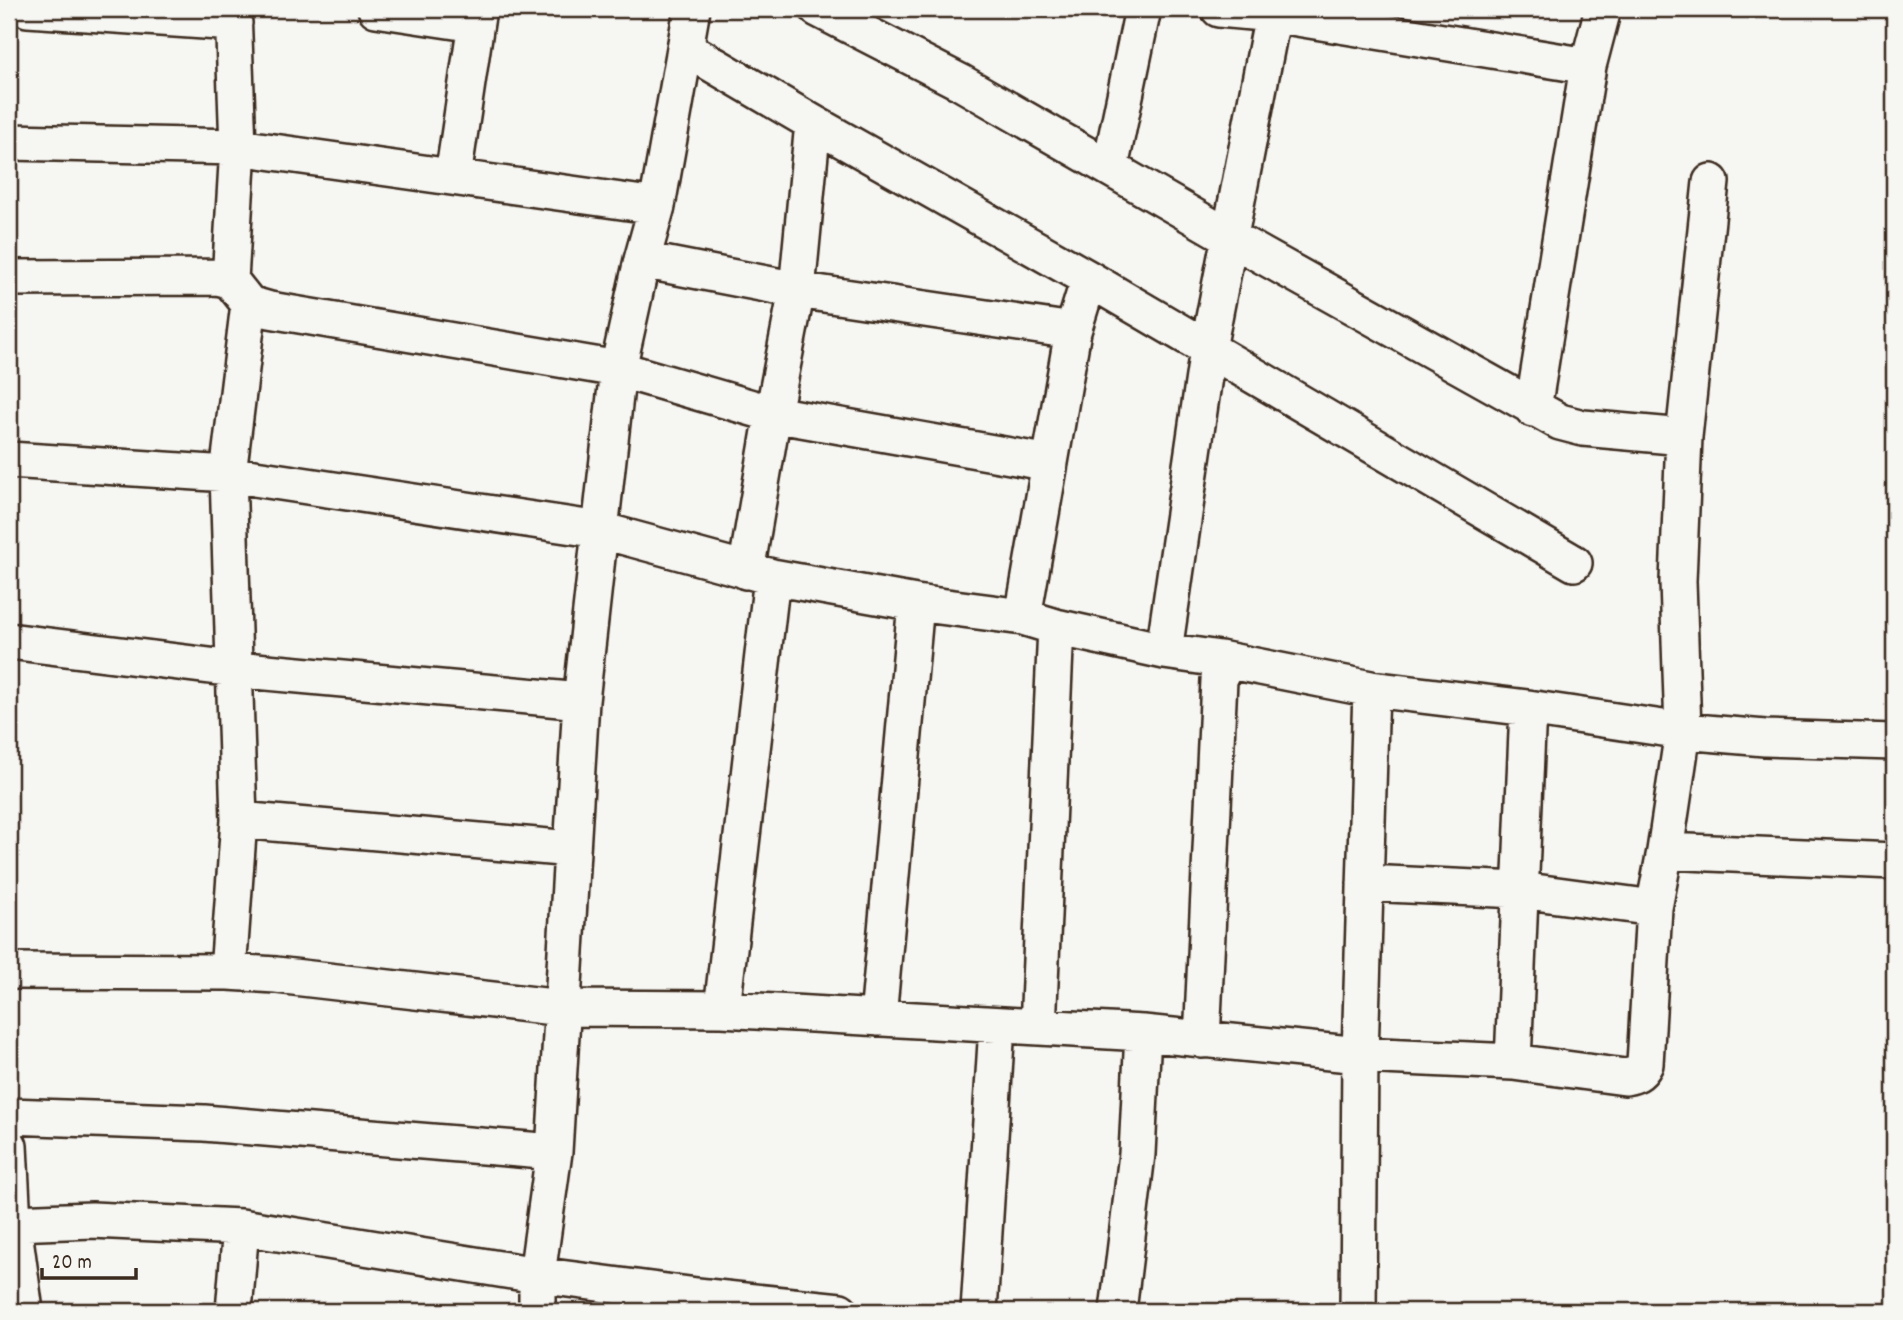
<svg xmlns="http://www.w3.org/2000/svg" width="1903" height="1320" viewBox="0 0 1903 1320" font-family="Dekko,sans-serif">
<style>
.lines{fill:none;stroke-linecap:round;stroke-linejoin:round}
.minor-casing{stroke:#3b2a1e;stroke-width:40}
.minor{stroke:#f6f6f2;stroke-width:35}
</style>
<rect width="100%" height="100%" fill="#f6f6f2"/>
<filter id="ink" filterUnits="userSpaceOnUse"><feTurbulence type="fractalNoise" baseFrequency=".0143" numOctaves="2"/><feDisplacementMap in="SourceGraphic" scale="14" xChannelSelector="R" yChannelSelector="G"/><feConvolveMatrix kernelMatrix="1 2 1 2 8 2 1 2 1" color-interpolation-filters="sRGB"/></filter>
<g filter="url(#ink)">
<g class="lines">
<defs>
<path id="minor" d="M28,9L234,23
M376,9L475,24
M818,9L960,82L1231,238L1560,422L1583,428L1684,437
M1219,9L1273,14L1588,66
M685,48L813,123L1089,279L1574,563
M9,142L238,147L657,206
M1110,168L1143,9
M453,177L478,9
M642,260L797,290L1073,331
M9,278L217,277L230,280L249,304L270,310L618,369L773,414L1050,463
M230,280L238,147L233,9
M1533,409L1588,66L1603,9
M9,460L228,474L600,530L772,577L916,603L1023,617L1056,627L1164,651L1220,659L1371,689L1528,708L1683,731L1765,738L1894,742
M746,571L773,414L797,290L813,123
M1023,617L1073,331L1089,279
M9,641L234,669L581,701
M1164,651L1208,349L1273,14
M239,820L572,849
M1665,851L1894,861
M1365,883L1520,890L1654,908
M9,971L228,972L276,975L562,1008L722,1009L1143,1033L1360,1055L1513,1062L1528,708
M228,972L239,820L228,474L249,304
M722,1009L772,577
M878,1018L916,603
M1038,1027L1056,627
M1202,1040L1220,659
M1513,1062L1625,1077C1635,1075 1640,1074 1645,1064L1654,908L1665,851L1683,731L1678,581L1684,437L1711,182
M9,1116L204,1123L554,1152
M9,1146L13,1223L25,1311
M13,1223L92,1220L241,1227L537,1275L697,1296L840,1311
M234,1311L241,1227
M537,1311V1275L554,1152L581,701L618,369L642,260L657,206L692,9
M979,1311L997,1026
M1118,1311L1137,1154L1143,1033
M1358,1311L1360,1055L1371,689"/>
</defs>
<use href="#minor" class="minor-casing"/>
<use href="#minor" class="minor"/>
</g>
</g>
<rect width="1903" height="1320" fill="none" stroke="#f6f6f2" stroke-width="35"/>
<rect x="18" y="18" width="1868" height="1285" fill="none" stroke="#3b2a1e" stroke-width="2.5" filter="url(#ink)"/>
<path d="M42 1268v10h94v-10" fill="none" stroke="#3b2a1e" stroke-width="3.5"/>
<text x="52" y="1268" font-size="21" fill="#3b2a1e" stroke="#f6f6f2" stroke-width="5" paint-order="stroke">20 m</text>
</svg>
